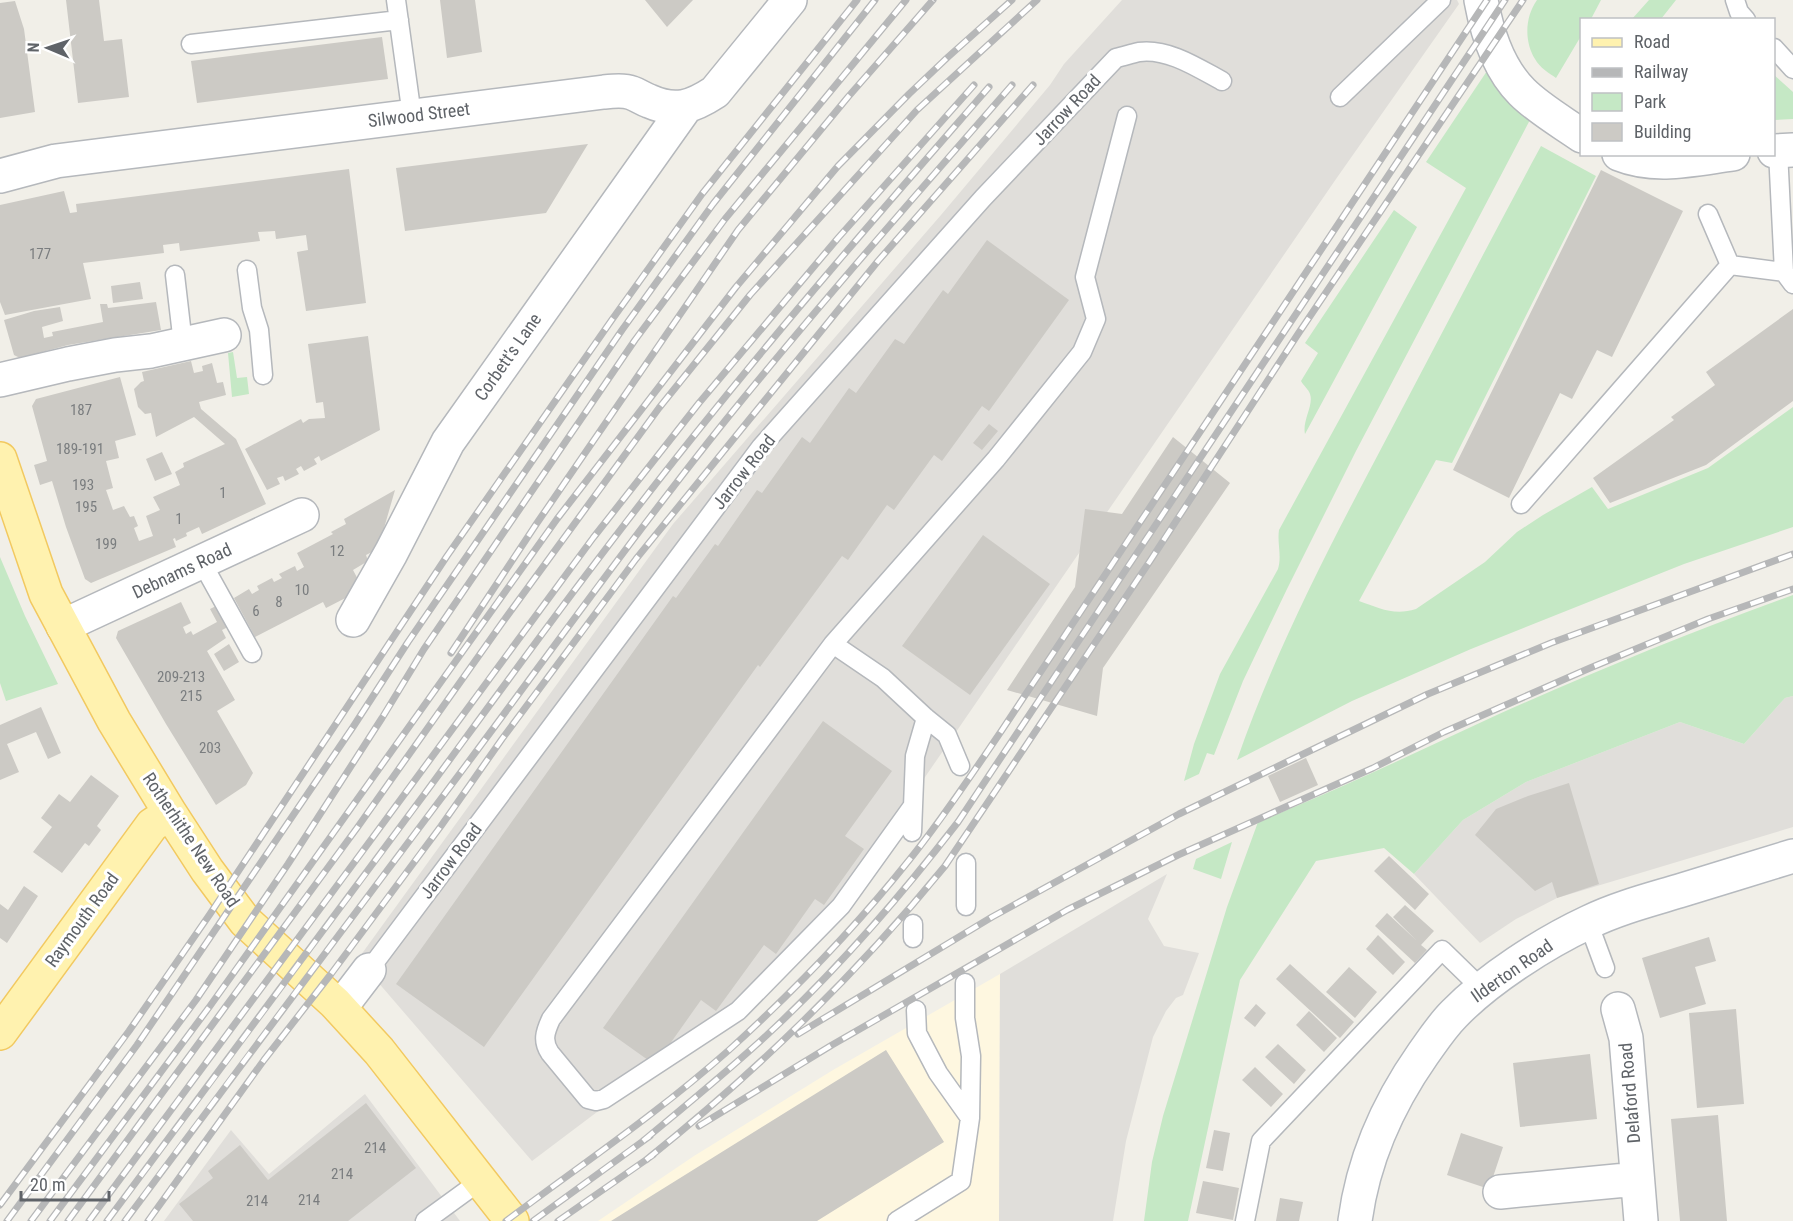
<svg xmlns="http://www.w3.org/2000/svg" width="1793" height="1221" viewBox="0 0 1793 1221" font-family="'Roboto Condensed',sans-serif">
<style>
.commercial{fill:#fef7e0}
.industrial{fill:#e0deda}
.green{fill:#c5e8c5}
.building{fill:#cccac5}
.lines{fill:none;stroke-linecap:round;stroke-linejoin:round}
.lane-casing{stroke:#b5b8bc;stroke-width:21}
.street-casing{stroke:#b5b8bc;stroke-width:36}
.secondary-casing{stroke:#b6babf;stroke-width:36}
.primary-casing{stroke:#f2c960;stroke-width:36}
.lane{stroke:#fff;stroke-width:18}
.street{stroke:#fff;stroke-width:33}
.secondary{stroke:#fff;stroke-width:33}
.primary{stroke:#fff2af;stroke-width:33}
.rail-casing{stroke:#b6b7b8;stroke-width:7}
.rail{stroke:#fff;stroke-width:4.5;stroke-dasharray:14;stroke-linecap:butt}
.labels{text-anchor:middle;stroke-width:6;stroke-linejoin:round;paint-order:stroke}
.number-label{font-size:15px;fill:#7a7d7f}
.street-label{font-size:18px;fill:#5f6368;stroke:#fff}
</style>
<rect width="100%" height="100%" fill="#f1efe8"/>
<path class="commercial" d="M1000,974L999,1221H598L694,1156L833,1070Z"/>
<path class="industrial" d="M1122,0H1457L1459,4L1336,179L800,959L532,1161L358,959L673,524L941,215L1050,85L1064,64Z
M1793,696V827L1557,898L1516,919L1480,943L1414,874L1463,820L1526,782L1680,722L1744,744L1785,698Z
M1167,874L1148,919L1164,946L1199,953L1183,995L1176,998L1166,1011L1153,1037L1126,1141L1113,1221H999L1000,974Z
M365,1094L460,1221H164L231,1130L269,1174Z"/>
<path class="green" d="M1537,0H1601L1591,19L1582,20L1581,36L1556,78C1549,73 1540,68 1535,59C1524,41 1525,17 1537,0Z
M1649,0H1676L1661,19H1632Z
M1489,68L1531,118L1356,451L1287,589L1243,681L1214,755L1207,753L1199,774L1184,781L1194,744L1220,674L1278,569C1282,556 1277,543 1279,530L1466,188L1426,162Z
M1774,75L1793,92V119L1774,120Z
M1541,146L1596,176L1452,463L1436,460L1359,601C1379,608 1394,616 1416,609L1485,562L1517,532L1543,515L1592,487L1608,509L1708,468L1793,407V527L1684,564L1471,649L1352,701L1237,760C1275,651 1328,549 1382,447C1435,347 1487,246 1541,146Z
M1394,210L1417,227L1305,434C1302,421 1314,405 1310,394C1309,390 1303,385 1301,381L1318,353L1305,343Z
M233,352L237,378L247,377L249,394L232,397L228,353Z
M0,557L25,616L58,684L6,701L0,683Z
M1793,595V696L1785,698L1744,744L1680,722L1526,782L1463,820L1414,874L1384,848L1316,861L1240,980L1188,1221H1144L1152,1162L1163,1116L1227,907L1258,822C1340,789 1419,751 1499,714C1595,671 1693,631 1793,595Z
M1232,842L1221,879L1193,869L1196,859Z"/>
<path class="building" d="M66,0H99L104,41L122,39L129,97L78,103Z
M440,0H475L482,52L447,58Z
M645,0H693L667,27Z
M15,1L24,29L35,112L0,118V3Z
M382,37L388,79L197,103L191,61Z
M588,144L546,213L405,231L396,168Z
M349,169L366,303L306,311L297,252L308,250L306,235L276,239L275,231L258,232L260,241L180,251L179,243L163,245L164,253L83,263L91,299L5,315L0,302V205L64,191L70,213L77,212L76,204Z
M1601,170L1683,211L1612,357L1597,350L1572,399L1560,393L1509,498L1453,470Z
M987,240L1069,300L989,411L982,406L942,461L934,455L894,510L887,505L848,560L842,556L760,667L758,665L484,1047L396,984L673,596L676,598L715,544L718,546L757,490L762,493L802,437L810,443L849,388L856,393L895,339L904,344L943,290L948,294Z
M140,282L143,299L113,303L111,286Z
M156,302L161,330L68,345L20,358L14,355L4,320L34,311L60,307L63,321L42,327L44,338L53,336L52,332L103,322L100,304H107L108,308Z
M1793,309V401L1706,465L1610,503L1593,478L1674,420L1671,417L1715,385L1706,372Z
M368,336L380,430L321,461L319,456L314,459L317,464L304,471L301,466L296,469L299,474L285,481L283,476L277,478L280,484L267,490L245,449L301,419L303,423L309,419L325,418L323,402L316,403L308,344Z
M191,361L194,373L203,371L202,366L212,363L217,383L223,382L226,395L199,402L201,409L236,439L266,504L202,534L199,527L186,533L187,536L176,541L175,538L173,539L176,547L91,583L85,579L66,527L52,481L40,485L34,465L47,461L32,406L36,399L120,377L136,435L115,441L119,458L106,461L113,488L106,490L113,510L124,506L130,517L134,516L138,526L134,528L139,541L153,536L146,516L160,510L153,497L180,485L175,472L184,467L183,463L225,444L194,417L156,437L151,413L145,414L138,407L134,389L141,382L144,381L142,372Z
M989,424L998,431L982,450L973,443Z
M1173,437L1230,483L1103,668L1097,716L1007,690L1075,587L1085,509L1122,514Z
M162,452L172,474L155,481L146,459Z
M395,490L378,549L366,555L368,561L353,570L363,589L326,608L323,602L255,637L234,598L249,589L252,594L259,590L257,586L272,578L274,582L282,578L279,574L295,566L297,571L304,567L297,553L333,534L331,532L346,524L344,519Z
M983,535L1050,584L970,695L902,646Z
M181,602L191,623L183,627L186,634L191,631L193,635L217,622L210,609L216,606L228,627L222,630L226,638L207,651L235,700L217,711L253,773L246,785L216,805L166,724L116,638L118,631Z
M229,644L239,662L224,671L214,654Z
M41,707L61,753L48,759L36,732L7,744L19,772L0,780V725Z
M823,721L892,771L845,836L864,849L824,905L815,899L776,954L764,945L716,1011L701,1000L655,1065L603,1028Z
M1306,758L1318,785L1280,802L1268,776Z
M91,775L119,796L97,826L101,830L89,846L85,843L62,873L33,852L52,827L41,818L59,794L70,802Z
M1569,783L1599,884L1557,898L1552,882L1535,891L1475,835L1496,809L1528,796Z
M1389,856L1429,894L1415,910L1374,871Z
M24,886L38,896L7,943L0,938V904L8,910Z
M1405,905L1434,931L1421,945L1427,950L1415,963L1375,926L1387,913L1416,940L1393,917Z
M1378,935L1405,962L1393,975L1366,949Z
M1709,937L1716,961L1695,967L1706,1004L1660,1018L1642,958Z
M1290,964L1354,1022L1340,1038L1276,979Z
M1349,967L1377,992L1355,1018L1326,992Z
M1256,1004L1266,1013L1255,1027L1244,1018Z
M1736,1009L1744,1104L1697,1108L1689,1013Z
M1309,1011L1337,1038L1324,1052L1296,1025Z
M1278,1044L1306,1070L1294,1084L1265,1057Z
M886,1050L944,1142L817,1221H611Z
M1590,1054L1597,1119L1520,1127L1513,1063Z
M1255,1067L1283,1094L1271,1107L1242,1080Z
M366,1103L416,1168L348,1221H193L179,1204L213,1178L208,1171L240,1145L268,1180Z
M1718,1115L1727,1221H1680L1671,1119Z
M1214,1130L1230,1133L1223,1171L1206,1168Z
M1461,1133L1503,1147L1489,1189L1447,1175Z
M1203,1181L1239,1188L1233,1220L1196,1213Z
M1280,1198L1303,1202L1299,1221H1276Z"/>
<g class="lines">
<defs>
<path id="lane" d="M396,0L412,116
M1735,0L1739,12L1746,20
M191,44L399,20
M1774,48L1793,69
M1340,97L1441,0
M1778,151L1784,272
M1708,214L1730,265
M1730,265L1784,272L1793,284
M247,270L252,308L259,330L263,375
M175,275L183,344
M1521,504L1730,265
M201,561L252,653
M833,644L883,678L926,718L947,735L960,766
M912,807L841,906L738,1011L604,1099L596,1101L588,1099L550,1053C542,1041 545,1032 551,1019L833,644L996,459L1082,352L1096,319L1085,277L1127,116
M912,832L915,756L926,718
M966,863V906
M1588,922L1605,968
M913,924V938
M369,970L761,447L983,198L1116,58C1124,56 1131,54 1139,52C1168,48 1198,68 1222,81
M916,1010L917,1033L938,1073L970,1118
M425,1221L480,1181
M897,1221L961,1181L970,1118L971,1056L965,1018V983
M1245,1221L1261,1141L1442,950L1482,989"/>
<path id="street" d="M1481,0C1487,33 1498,68 1522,92C1539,109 1562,122 1582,136
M1774,151L1793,150
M1619,154C1656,169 1695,159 1733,154
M0,176L56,161L604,92C614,91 624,90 632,93C638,95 643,99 649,101C676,113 692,107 715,92L790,0
M0,380L68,364L115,355L151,351L224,335
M353,620L391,553L448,442L685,108
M63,626L302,515
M340,1008L369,970
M1618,1009L1626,1038L1641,1221
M1500,1192L1637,1179"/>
<path id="secondary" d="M1355,1221C1363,1160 1388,1104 1423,1054C1433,1040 1442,1026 1454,1014C1488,979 1544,943 1589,922C1618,908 1649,900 1679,891C1717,879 1755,868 1793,856"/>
<path id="primary" d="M0,459L46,594L114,721L170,813L207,870L245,921L335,1003L379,1051L512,1221
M0,1033L152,825L170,813"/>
</defs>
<use href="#lane" class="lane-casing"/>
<use href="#street" class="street-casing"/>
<use href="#secondary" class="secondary-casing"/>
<use href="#primary" class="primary-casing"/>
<use href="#lane" class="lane"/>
<use href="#street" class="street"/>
<use href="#secondary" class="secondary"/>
<use href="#primary" class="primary"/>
<defs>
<path id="rail" d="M451,653L537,523L738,230L848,97L933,0
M798,1034L992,917L1179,814L1295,758L1428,694L1551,643L1793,554
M699,1126L832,1045L1067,910L1178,855L1373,768L1444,732L1590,668L1708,619L1793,589
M643,1141C685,1106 728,1071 768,1034C838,969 900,897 958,822L1505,0
M646,1160C756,1072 856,975 945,866L1150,561L1298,334L1523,0
M0,1205L129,1031L210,914L447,556L611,321L702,194L857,0
M7,1221L137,1045L353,727L408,642L622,330L713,204L875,0
M31,1221L196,1000L288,864L382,718L424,649L635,340L725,219L906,0
M50,1221L210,1006L557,519L736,287L838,166L909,94L948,57L1012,0
M68,1221L357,828L502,623L659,408L750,295L917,110L1037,0
M89,1221L373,837L593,538L699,403L838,238L974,85
M107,1221C214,1078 320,935 426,792C520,664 613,535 713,412C802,301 896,194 989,87
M125,1221C231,1078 339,935 446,792C539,668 628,542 725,421C818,306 915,196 1012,85
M148,1221L264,1060L331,974L441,826L502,739L636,559L878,261L1033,85
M506,1221C581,1165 658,1113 729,1050C794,991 855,928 910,859C943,818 972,774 1002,730L1487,0
M533,1221L650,1136
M558,1221L653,1155"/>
</defs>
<use href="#rail" class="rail-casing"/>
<use href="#rail" class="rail"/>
</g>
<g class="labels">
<g class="number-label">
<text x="40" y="259">177</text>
<text x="81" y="415">187</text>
<text x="80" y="454">189-191</text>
<text x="83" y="490">193</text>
<text x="223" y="498">1</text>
<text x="86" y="512">195</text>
<text x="179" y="524">1</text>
<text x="106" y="549">199</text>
<text x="337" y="556">12</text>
<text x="302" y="595">10</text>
<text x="279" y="607">8</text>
<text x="256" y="616">6</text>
<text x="181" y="682">209-213</text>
<text x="191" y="701">215</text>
<text x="210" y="753">203</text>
<text x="375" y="1153">214</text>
<text x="342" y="1179">214</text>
<text x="309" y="1205">214</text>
<text x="257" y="1206">214</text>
</g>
<g class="street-label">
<text transform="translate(1067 110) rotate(-47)" y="6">Jarrow Road</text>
<text transform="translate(419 115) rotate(-7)" y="6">Silwood Street</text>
<text transform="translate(508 357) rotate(-55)" y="6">Corbett's Lane</text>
<text transform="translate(744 472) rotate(-52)" y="6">Jarrow Road</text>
<text transform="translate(182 571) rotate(-25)" y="6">Debnams Road</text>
<text transform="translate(191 840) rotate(56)" y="6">Rotherhithe New Road</text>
<text transform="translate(451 861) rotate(-53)" y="6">Jarrow Road</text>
<text transform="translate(82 920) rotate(-54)" y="6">Raymouth Road</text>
<text transform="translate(1512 971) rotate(-35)" y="6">Ilderton Road</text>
<text transform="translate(1630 1093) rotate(-95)" y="6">Delaford Road</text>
</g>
</g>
<rect x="1580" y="18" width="195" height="138" fill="#ffffff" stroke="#bfc1c3" stroke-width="1.5"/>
<rect x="1592" y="38" width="30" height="9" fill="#fff2af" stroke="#bfc1c3" stroke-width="1.5"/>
<text x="1634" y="48" font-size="18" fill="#5f6368">Road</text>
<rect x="1592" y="68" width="30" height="9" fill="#b6b7b8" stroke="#bfc1c3" stroke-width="1.5"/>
<text x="1634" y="78" font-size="18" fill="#5f6368">Railway</text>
<rect x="1592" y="93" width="30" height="18" fill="#c5e8c5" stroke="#bfc1c3" stroke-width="1.5"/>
<text x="1634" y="108" font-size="18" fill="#5f6368">Park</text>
<rect x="1592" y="123" width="30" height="18" fill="#cccac5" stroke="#bfc1c3" stroke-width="1.5"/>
<text x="1634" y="138" font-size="18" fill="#5f6368">Building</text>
<g transform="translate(48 48) rotate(272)" stroke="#ffffff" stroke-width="4.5" paint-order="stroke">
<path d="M0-4.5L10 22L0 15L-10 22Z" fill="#5f6368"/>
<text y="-9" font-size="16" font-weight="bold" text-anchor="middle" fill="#5f6368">N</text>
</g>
<path d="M21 1191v9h88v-9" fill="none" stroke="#5f6368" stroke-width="3"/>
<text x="30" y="1191" font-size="18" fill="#5f6368" stroke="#ffffff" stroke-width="4.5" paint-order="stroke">20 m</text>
</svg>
